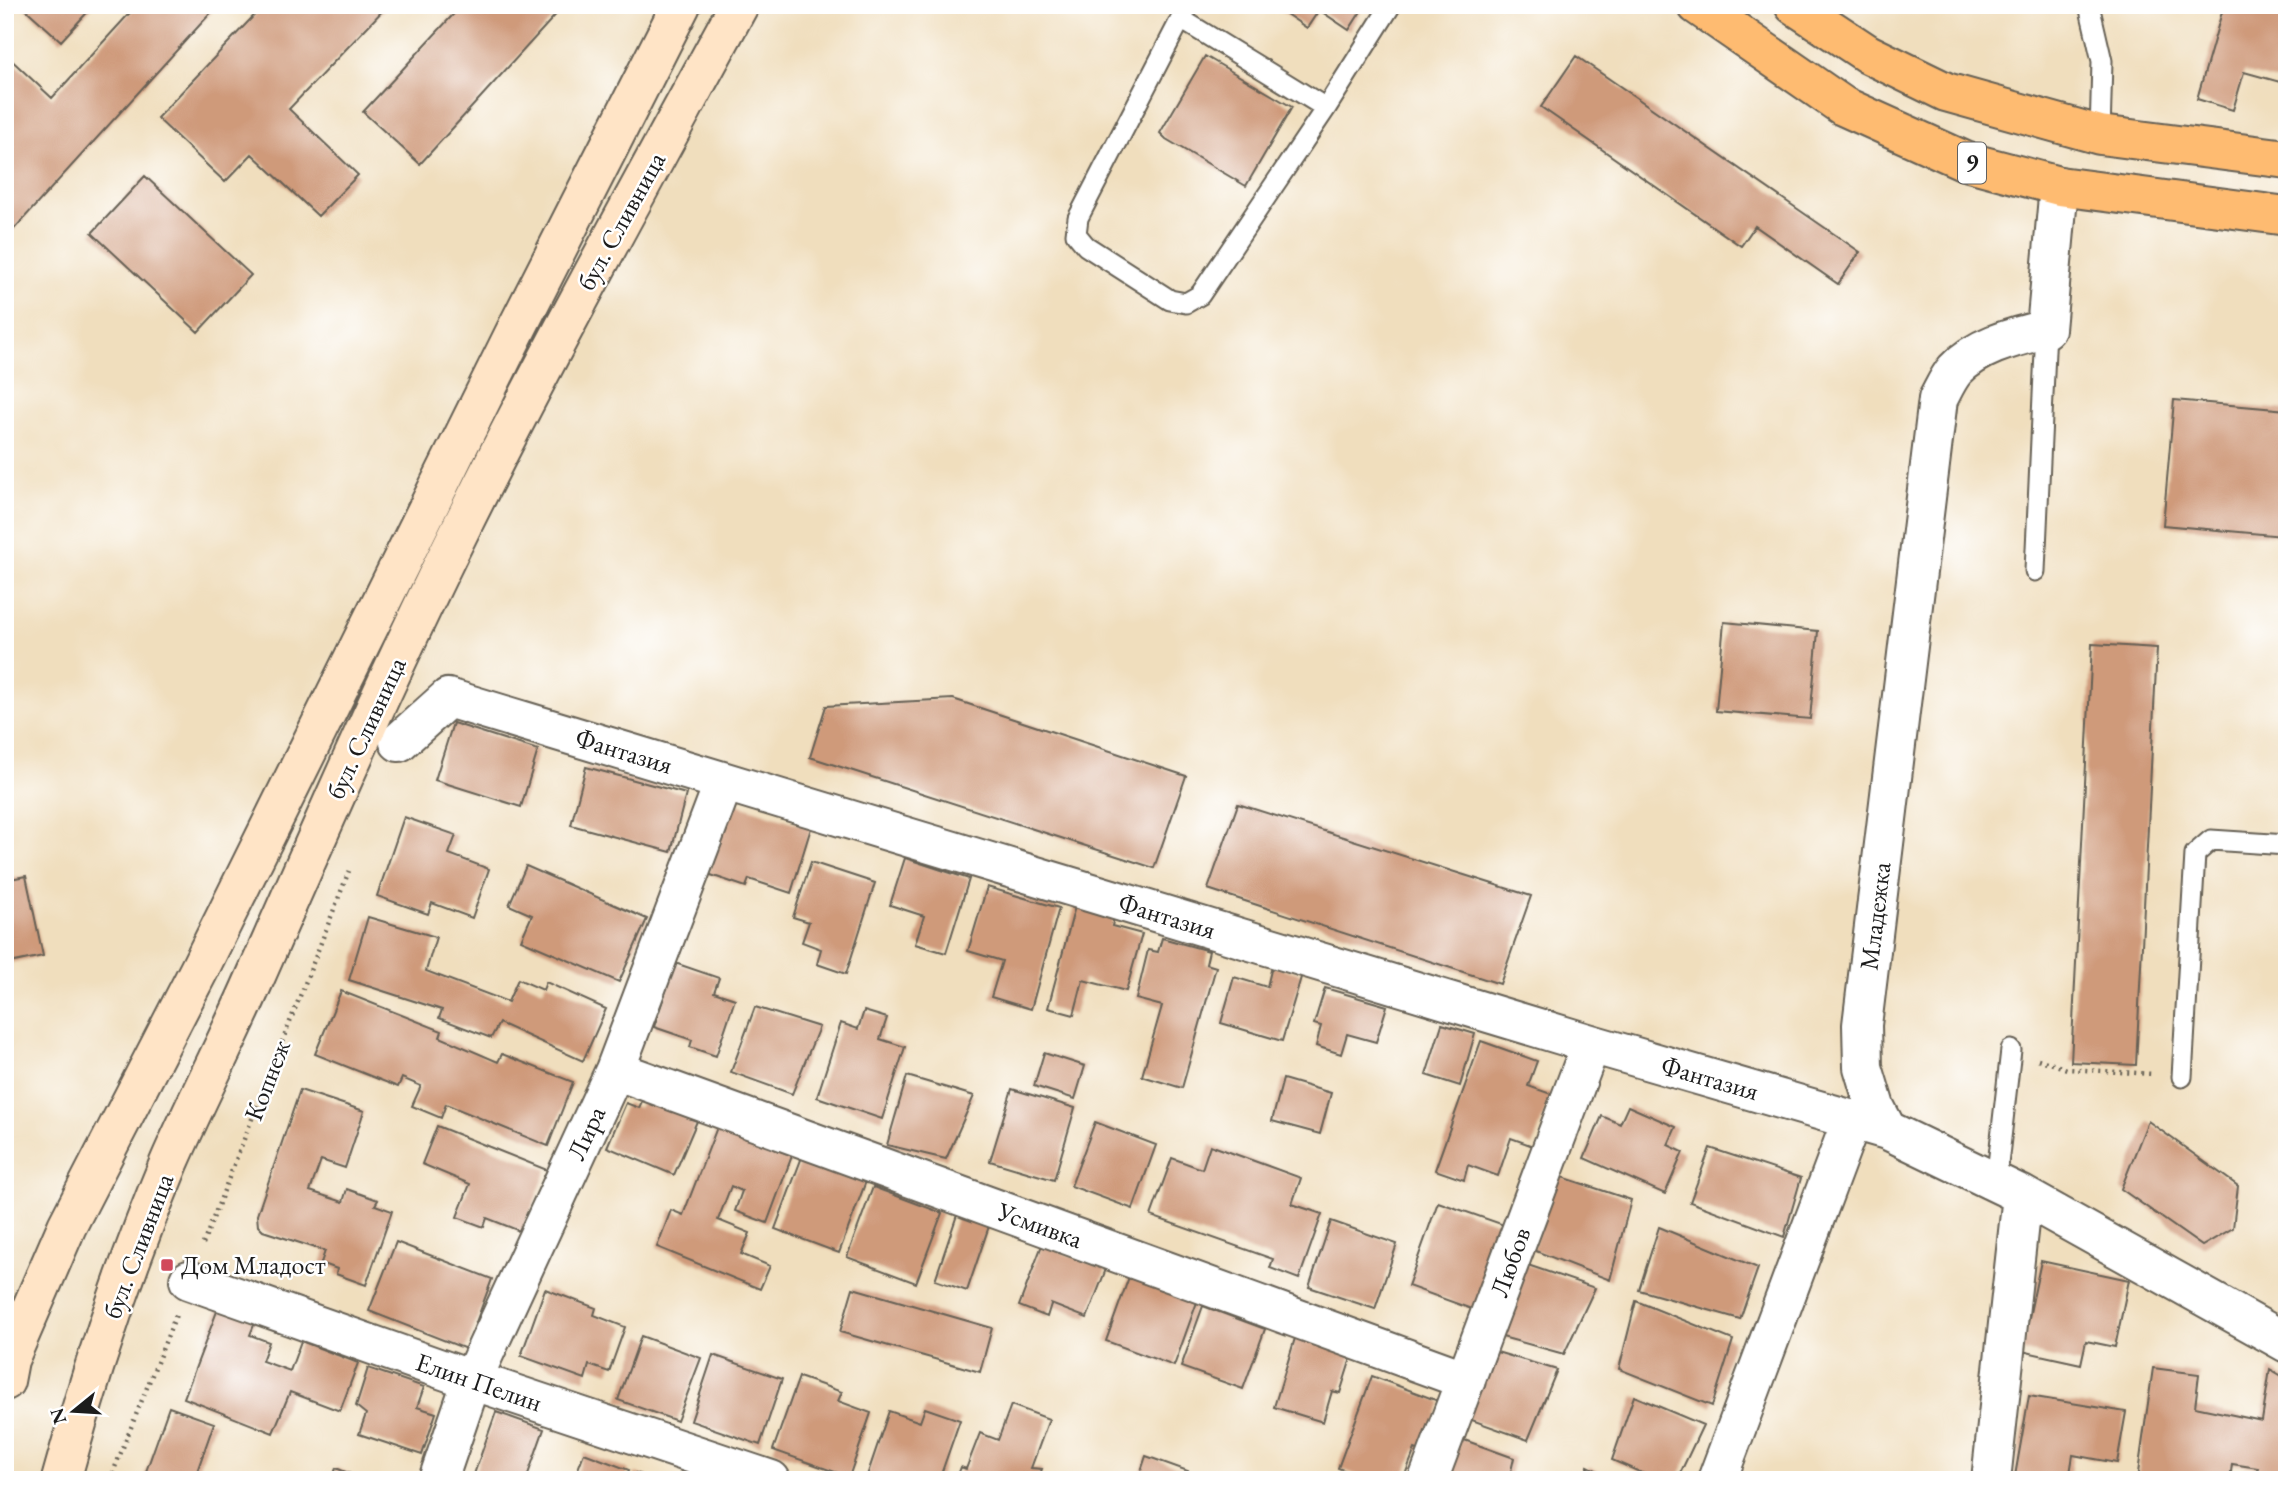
<svg xmlns="http://www.w3.org/2000/svg" width="2292" height="1485" viewBox="0 0 2292 1485" font-family="'EB Garamond',serif">
<style>
.building{fill:#cf9a7a}
.lines{fill:none;stroke-linecap:round;stroke-linejoin:round}
.lane-casing{stroke:#666054;stroke-width:23}
.street-casing{stroke:#666054;stroke-width:42}
.secondary-casing{stroke:#666054;stroke-width:42}
.primary-casing{stroke:#666054;stroke-width:42}
.path{stroke:#666054;stroke-width:4.5;stroke-dasharray:2 5;stroke-linecap:butt}
.lane{stroke:#fff;stroke-width:19}
.street{stroke:#fff;stroke-width:38}
.secondary{stroke:#ffe4c6;stroke-width:38}
.primary{stroke:#febb71;stroke-width:38}
.poi-dot{fill:#d1495b;stroke:#fff;stroke-width:2.5}
.labels{text-anchor:middle;stroke-width:5;stroke-linejoin:round;paint-order:stroke}
.shield{fill:#fff;stroke:#606060;stroke-width:2}
.shield-label{font-size:24px;font-weight:bold;fill:#1c1c1c}
.street-label{font-size:26px;fill:#1c1c1c;stroke:#fff}
.poi-label{font-size:26px;fill:#1c1c1c;stroke:#fff;text-anchor:start}
</style>
<rect width="100%" height="100%" fill="#fff"/>
<filter id="ink" filterUnits="userSpaceOnUse"><feTurbulence type="fractalNoise" baseFrequency=".0143" numOctaves="2"/><feDisplacementMap in="SourceGraphic" scale="14" xChannelSelector="R" yChannelSelector="G"/><feConvolveMatrix kernelMatrix="1 2 1 2 8 2 1 2 1" color-interpolation-filters="sRGB"/></filter>
<filter id="wash" filterUnits="userSpaceOnUse"><feTurbulence type="fractalNoise" baseFrequency=".00686" numOctaves="4" result="noise"/><feDisplacementMap in="SourceGraphic" scale="28" xChannelSelector="R" yChannelSelector="G"/><feGaussianBlur stdDeviation="1.57" result="paint"/><feColorMatrix in="noise" values="0 0 0 0 0 0 0 0 0 0 0 0 0 0 0 0 0 1.4 0 .05"/><feComposite in="paint" operator="in"/></filter>
<g filter="url(#wash)">
<rect width="100%" height="100%" fill="#f0debd"/>
<g id="blocks">
<path class="building" d="M21,5H94L61,41Z
M137,5H218L5,239V54L52,98Z
M264,5H388L289,109L358,175L318,216L252,154L225,182L157,118Z
M462,5H557L561,9L420,164L363,112Z
M1273,5H1365L1349,30L1319,10L1307,28Z
M2224,5H2287V84L2244,72L2233,110L2197,99Z
M1205,56L1292,107L1246,186L1166,139L1160,133Z
M1576,56L1860,252L1838,284L1755,226L1741,246L1541,107Z
M145,176L251,275L198,332L92,233Z
M2174,400L2287,410V489L2283,536L2163,525Z
M1724,622L1818,631L1810,719L1716,711Z
M2092,644L2157,648L2136,1065L2071,1062Z
M953,699L1186,776L1154,868L810,757L826,706Z
M453,723L538,750L521,807L435,780Z
M586,767L686,794L671,852L571,825Z
M731,802L811,828L791,893L749,879L746,887L708,874Z
M1238,804L1531,896L1500,984L1208,889Z
M404,817L456,835L449,854L489,869L472,918L432,903L428,914L377,896Z
M905,858L969,879L946,953L915,944L924,916L890,905Z
M811,862L875,883L846,974L817,964L821,949L802,942L809,922L793,917Z
M526,866L647,919L619,982L521,940L532,915L509,905Z
M26,876L43,956L5,964V880Z
M987,887L1059,908L1031,1009L991,997L1002,961L968,951Z
M1077,899L1116,910L1112,926L1142,934L1126,991L1083,980L1074,1015L1048,1008Z
M368,917L436,937L426,971L508,1002L518,979L543,990L546,982L606,1009L583,1061L499,1023L491,1038L439,1018L442,1010L349,980Z
M1162,938L1209,951L1206,964L1216,967L1182,1088L1142,1076L1162,1006L1136,999L1148,950L1158,952Z
M675,963L719,978L714,992L735,999L716,1056L690,1047L692,1040L654,1027Z
M1272,966L1302,974L1282,1041L1221,1023L1234,977L1267,987Z
M1325,988L1387,1006L1376,1042L1347,1034L1341,1054L1316,1046L1321,1026L1314,1024Z
M341,991L442,1031L440,1037L498,1062L502,1054L573,1082L548,1146L446,1104L441,1118L412,1106L421,1086L402,1078L398,1087L315,1054Z
M755,1007L819,1027L792,1094L731,1072Z
M864,1011L887,1018L880,1039L905,1047L882,1119L817,1097L841,1023L858,1029Z
M1442,1024L1475,1034L1460,1086L1426,1075Z
M1481,1041L1537,1061L1528,1086L1551,1094L1533,1146L1511,1138L1498,1176L1468,1165L1464,1180L1435,1170Z
M1044,1053L1085,1066L1075,1099L1034,1086Z
M907,1076L974,1096L946,1159L887,1145Z
M1283,1079L1331,1093L1320,1134L1272,1121Z
M1012,1089L1075,1108L1054,1180L990,1161Z
M300,1090L364,1111L345,1168L321,1160L310,1191L343,1202L347,1189L378,1200L375,1205L392,1211L366,1285L336,1274L337,1269L321,1263L325,1251L263,1231L258,1226L257,1215Z
M646,1092L700,1114L674,1175L607,1147L626,1103L639,1108Z
M1628,1106L1676,1127L1668,1145L1683,1152L1665,1194L1584,1158L1602,1116L1620,1124Z
M721,1117L796,1145L767,1223L735,1211L742,1191L731,1186L718,1220L750,1233L741,1254L770,1266L760,1289L657,1247L671,1210L683,1215Z
M2148,1121L2238,1186L2233,1228L2202,1246L2121,1189Z
M1095,1122L1156,1145L1133,1209L1071,1186Z
M437,1126L547,1170L522,1232L487,1218L484,1227L457,1217L470,1184L422,1164Z
M1210,1145L1301,1178L1292,1204L1322,1214L1299,1279L1270,1268L1273,1259L1151,1216L1172,1158L1202,1169Z
M1710,1148L1801,1178L1784,1237L1690,1202Z
M802,1157L866,1181L839,1253L775,1229Z
M1553,1174L1631,1200L1610,1280L1533,1250Z
M873,1187L942,1213L916,1283L847,1257Z
M1438,1202L1507,1226L1477,1311L1408,1286Z
M957,1215L989,1226L967,1291L935,1280Z
M1331,1221L1397,1244L1375,1309L1309,1287Z
M1659,1227L1758,1268L1740,1319L1639,1290Z
M396,1242L492,1279L466,1349L369,1311Z
M1042,1245L1106,1269L1087,1318L1051,1304L1047,1317L1019,1306Z
M2041,1261L2129,1280L2115,1347L2086,1341L2081,1364L2022,1351Z
M1522,1263L1595,1288L1564,1354L1495,1335Z
M1129,1277L1197,1302L1174,1366L1106,1341Z
M853,1288L992,1328L980,1372L840,1332Z
M545,1289L596,1308L594,1315L625,1327L609,1372L589,1365L585,1379L521,1356Z
M1636,1301L1733,1340L1712,1406L1619,1369Z
M219,1306L256,1320L250,1335L269,1342L262,1361L290,1371L301,1341L358,1363L340,1411L290,1392L273,1433L184,1398Z
M1203,1306L1265,1329L1243,1389L1181,1367Z
M1296,1335L1353,1352L1340,1393L1332,1391L1323,1422L1274,1407Z
M641,1336L701,1358L677,1421L618,1400Z
M1490,1350L1557,1370L1528,1440L1466,1418Z
M713,1355L782,1379L760,1445L691,1421Z
M368,1368L424,1387L417,1407L436,1413L422,1455L359,1434L366,1414L356,1406Z
M2153,1368L2199,1374L2195,1407L2262,1421L2270,1369L2287,1379V1480H2256L2258,1468L2232,1464L2230,1480H2137Z
M1372,1376L1441,1402L1423,1452L1415,1449L1403,1480H1370L1338,1468Z
M799,1377L842,1392L838,1401L871,1413L849,1477L773,1450Z
M1634,1396L1703,1425L1677,1480H1658L1612,1460Z
M2029,1396L2126,1412L2117,1463L2073,1455L2069,1480H2035L2015,1476Z
M1011,1405L1049,1419L1031,1468L1042,1469L1038,1480H956L961,1467L966,1469L980,1433L998,1440Z
M169,1407L214,1423L194,1480H143Z
M925,1408L960,1420L939,1480H878L867,1476L889,1411L920,1422Z
M496,1412L544,1429L526,1480H472Z
M1456,1437L1514,1458L1509,1480H1441Z
M584,1453L629,1470L625,1480H574Z
M1146,1456L1188,1471L1185,1480H1138Z
M1588,1466L1615,1480H1585Z
M336,1468L365,1480H332Z
M636,1473L654,1479V1480H633Z"/>
</g>
</g>
<g filter="url(#ink)">
<use href="#blocks" fill-opacity="0" stroke="#666054" stroke-width="2"/>
<g class="lines">
<defs>
<path id="lane" d="M1188,5L1078,218L1076,234L1086,246L1170,300L1186,303L1200,295L1326,108L1391,5
M2089,5L2102,61L2100,135
M1181,19L1326,108
M2035,571L2046,329
M2182,1077L2195,854L2211,840L2287,845
M1996,1182L2011,1050"/>
<path id="street" d="M399,742L448,698L1591,1044L1887,1130
M615,1070L1466,1380
M2022,1195L2287,1343
M189,1280L472,1380L771,1480
M438,1480L472,1380L615,1070L724,782
M1428,1480L1591,1044
M1717,1480L1852,1119
M1991,1480L2022,1195L1887,1130L1875,1107L1863,1067L1862,1025L1938,399C1943,390 1948,378 1955,370C1978,345 2015,337 2046,329L2059,186"/>
<path id="secondary" d="M5,1381L9,1360L67,1226L200,968L518,326L681,5
M61,1480C90,1373 126,1266 169,1163C196,1101 228,1040 255,978C321,828 386,679 459,532C547,354 644,180 739,5"/>
<path id="primary" d="M1697,5L1843,106L1965,161L2059,186L2287,216
M1794,5L1868,54L1946,92L2100,135L2287,159"/>
</defs>
<use href="#lane" class="lane-casing"/>
<use href="#street" class="street-casing"/>
<use href="#secondary" class="secondary-casing"/>
<use href="#primary" class="primary-casing"/>
<path class="path" d="M2038,1059L2067,1069L2154,1074
M203,1244L349,871
M110,1480L176,1315"/>
<use href="#lane" class="lane"/>
<use href="#street" class="street"/>
<use href="#secondary" class="secondary"/>
<use href="#primary" class="primary"/>
</g>
</g>
<rect class="poi-dot" x="160" y="1258" width="14" height="14" rx="3.5"/>
<g class="labels">
<rect class="shield" x="1958" y="142.5" width="28" height="41" rx="5"/>
<g class="shield-label">
<text x="1972" y="171">9</text>
</g>
<g class="street-label">
<text transform="translate(621 221) rotate(-61)" y="9">бул. Сливница</text>
<text transform="translate(366 728) rotate(-65)" y="9">бул. Сливница</text>
<text transform="translate(624 751) rotate(17)" y="9">Фантазия</text>
<text transform="translate(1167 916) rotate(17)" y="9">Фантазия</text>
<text transform="translate(1875 916) rotate(-83)" y="9">Младежка</text>
<text transform="translate(1710 1078) rotate(16)" y="9">Фантазия</text>
<text transform="translate(267 1080) rotate(-69)" y="9">Копнеж</text>
<text transform="translate(586 1133) rotate(-65)" y="9">Лира</text>
<text transform="translate(1040 1225) rotate(20)" y="9">Усмивка</text>
<text transform="translate(138 1246) rotate(-69)" y="9">бул. Сливница</text>
<text transform="translate(1510 1262) rotate(-70)" y="9">Любов</text>
<text transform="translate(479 1382) rotate(19)" y="9">Елин Пелин</text>
</g>
<g class="poi-label">
<text x="181" y="1274">Дом Младост</text>
</g>
</g>
<rect width="2292" height="1485" fill="none" stroke="#fff" stroke-width="28"/>
<g transform="translate(74 1411) rotate(252)" stroke="#ffffff" stroke-width="5" paint-order="stroke">
<path d="M0-5L12 26L0 18L-12 26Z" fill="#1c1c1c"/>
<text y="-10" font-size="19" font-weight="bold" text-anchor="middle" fill="#1c1c1c">N</text>
</g>
</svg>
